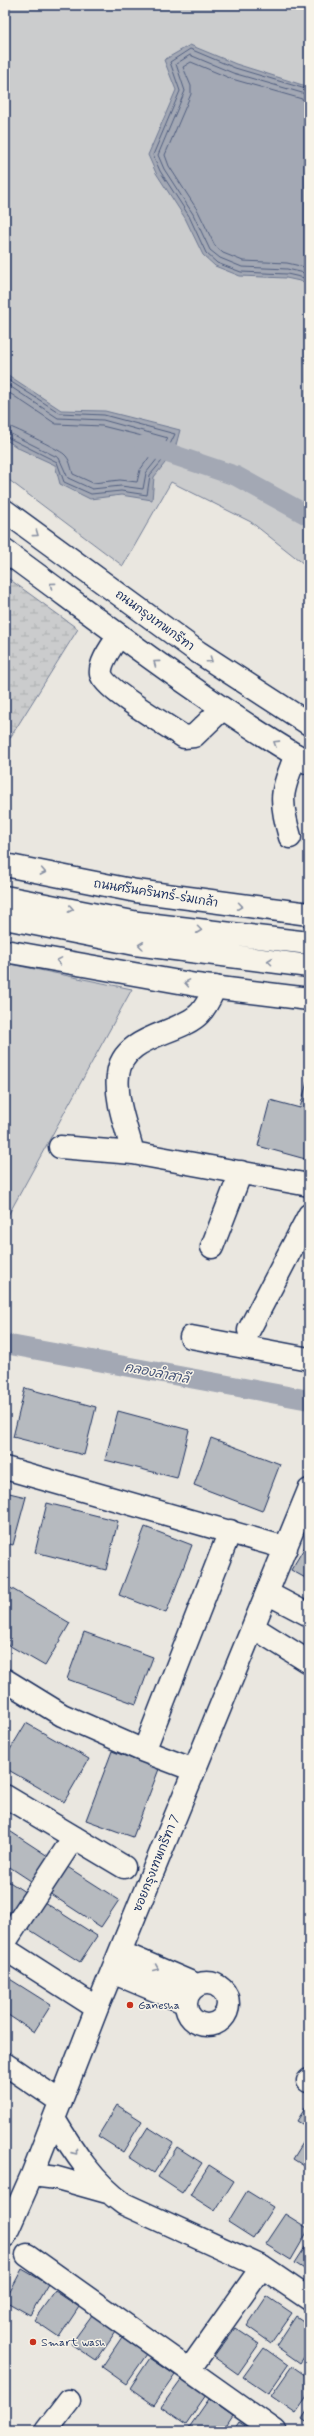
<svg xmlns="http://www.w3.org/2000/svg" width="314" height="2436" viewBox="0 0 314 2436" font-family="Mynerve,'Playpen Sans Thai',sans-serif">
<style>
.grass{fill:#cbcccd;stroke:#737e96}
.wetland{fill:url(#wetland-marsh);stroke:#737e96}
.water{fill:#a3a8b4;stroke:#6d7892}
.lines{fill:none;stroke-linecap:round;stroke-linejoin:round}
.shore{stroke:#515f80;stroke-width:1}
.canal{stroke:#a3a8b4;stroke-width:20}
.building{fill:#b6babf;stroke:#1b2f5e}
.minor-casing{stroke:#1b2f5e;stroke-width:25}
.major-casing{stroke:#1b2f5e;stroke-width:25}
.minor{stroke:#f7f3e8;stroke-width:22}
.major{stroke:#f7f3e8;stroke-width:22}
.oneway{stroke:#8991a3}
.poi-dot{fill:#c8321e;stroke:#f7f3e8;stroke-width:1.5}
.labels{text-anchor:middle;stroke-width:3;stroke-linejoin:round;paint-order:stroke}
.street-label{font-size:12px;fill:#1b2f5e;stroke:#f7f3e8}
.poi-label{font-size:12px;fill:#1b2f5e;stroke:#f7f3e8;text-anchor:start}
.water-label{font-size:13px;font-style:italic;fill:#445378;stroke:#f7f3e8}
</style>
<defs>
<pattern id="wetland-marsh" width="20" height="14" patternUnits="userSpaceOnUse"><rect width="20" height="14" fill="#cbcccd"/><path d="M1 5h8M5 5V1M11 12h8M15 12V8" fill="none" stroke="#aeb0b2"/></pattern>
</defs>
<rect width="100%" height="100%" fill="#eae7e0"/>
<filter id="ink" filterUnits="userSpaceOnUse"><feTurbulence type="fractalNoise" baseFrequency=".025" numOctaves="2"/><feDisplacementMap in="SourceGraphic" scale="8" xChannelSelector="R" yChannelSelector="G"/><feConvolveMatrix kernelMatrix="1 2 1 2 8 2 1 2 1" color-interpolation-filters="sRGB"/></filter>
<g filter="url(#ink)">
<path class="grass" d="M5,5H309V568L251,522L171,482L123,566L5,477Z
M5,963L132,989L5,1221Z"/>
<path class="wetland" d="M5,576L78,629L5,746Z"/>
<path class="water" d="M190,45L236,64L309,87V283L286,278L240,276L215,266L203,255L185,218L156,173L148,155L176,90L164,60Z
M5,373L61,410L105,411L180,430L176,445L165,463L154,477L152,500L121,495L90,499L60,484L55,465L18,448L5,439Z"/>
<g class="lines">
<path class="shore" d="M309,90L235,68L190,49L170,62L180,91L153,155L160,171L189,216L206,253L217,263L241,272L287,274L309,279
M309,95L233,73L190,55L176,64L185,91L158,155L164,169L193,214L210,250L220,258L242,267L287,269L309,274
M309,101L232,79L191,62L183,67L191,86V94L165,155L169,166L198,211L215,246L223,253L243,261L287,263L309,268
M5,378L60,413L104,415L175,434L162,461L150,475L147,495L121,491L91,494L64,482L57,462L5,436
M5,383L58,418L103,420L168,438L158,458L146,473L143,489L121,486L92,489L68,478L59,458L5,431
M5,390L56,424L102,426L158,440L160,442L140,470L137,482L120,480L93,483L73,474C71,467 70,459 64,454C60,450 9,425 5,425"/>
<path class="canal" d="M144,445L236,476L309,516
M5,1344L309,1400"/>
</g>
<path class="building" d="M307,1082L309,1083V1160L258,1146L270,1100L300,1108Z
M25,1388L96,1407L84,1455L13,1437Z
M118,1411L189,1430L177,1478L105,1460Z
M211,1438L280,1464L262,1511L194,1485Z
M5,1492L26,1497L13,1545L5,1543Z
M47,1503L118,1521L106,1570L35,1552Z
M145,1527L192,1545L166,1613L119,1595Z
M309,1540V1580L291,1570Z
M7,1586L70,1623L45,1666L5,1643Z
M84,1632L153,1657L136,1704L67,1679Z
M26,1723L89,1759L64,1802L5,1768V1758Z
M112,1751L159,1769L133,1837L86,1820Z
M5,1828L54,1860L37,1885L5,1864Z
M66,1866L119,1900L101,1927L49,1893Z
M5,1879L31,1896L14,1921L5,1915Z
M44,1902L97,1936L80,1962L27,1928Z
M5,1976L51,2005L34,2032L5,2013Z
M309,2102V2128L297,2121Z
M117,2105L142,2121L123,2152L98,2136Z
M148,2127L173,2143L154,2173L129,2157Z
M309,2133V2169L293,2159Z
M177,2147L202,2163L182,2193L158,2177Z
M209,2165L234,2181L215,2211L190,2195Z
M247,2191L273,2207L253,2238L228,2222Z
M285,2214L309,2229L291,2260L265,2244Z
M309,2241V2272L295,2263Z
M22,2269L48,2284L30,2315L5,2301Z
M55,2291L79,2307L59,2337L34,2320Z
M267,2296L292,2313L271,2343L247,2326Z
M92,2315L116,2332L96,2361L71,2344Z
M296,2316L309,2325V2350L300,2363L276,2346Z
M235,2328L259,2344L238,2374L214,2357Z
M122,2337L147,2354L126,2384L102,2367Z
M264,2348L288,2365L268,2394L243,2377Z
M150,2358L175,2375L154,2405L130,2388Z
M292,2366L309,2378V2394L296,2413L271,2396Z
M182,2378L206,2395L186,2424L161,2407Z
M209,2399L233,2416L223,2431H192L188,2429Z
M309,2408V2424L302,2419Z
M239,2422L253,2431H233Z"/>
<g class="lines">
<defs>
<path id="minor" d="M119,635C114,644 99,662 101,674C104,689 168,726 184,737L194,736L222,709
M290,837C279,799 281,792 296,755
M60,1147L133,1153L309,1185
M133,1153C127,1129 115,1100 118,1075C122,1034 180,1035 200,1013C207,1006 211,996 215,987
M212,1247L241,1172
M249,1330L309,1215
M191,1337L309,1359
M5,1468L286,1548
M267,1593L309,1615
M253,1627L309,1662
M5,1680L62,1715L144,1751L194,1770
M144,1751L230,1531
M5,1796L124,1867
M5,1942L74,1837
M5,1949L97,2008
M120,1952L197,1985
M112,1972L186,2003
M186 2004a21 21 0 1 1 42 0a21 21 0 1 1-42 0Z
M5,2064L61,2102
M308,2081L309,2080
M54,2119C73,2151 94,2183 124,2204L262,2267L309,2299
M32,2175L57,2178L107,2192
M5,2236L32,2175L97,2008L309,1490
M27,2255L275,2431
M189,2370L262,2267
M46,2431L69,2401"/>
<path id="major" d="M5,511L198,652L309,724
M5,551C105,624 202,700 309,763
M5,865L136,891L309,914
M5,897L138,923L309,943
M5,918L135,944L309,966
M5,951L196,985L309,999"/>
</defs>
<use href="#minor" class="minor-casing"/>
<use href="#major" class="major-casing"/>
<use href="#minor" class="minor"/>
<use href="#major" class="major"/>
</g>
<defs><path id="oneway-chevron" d="M-2-3.5L2.5 0L-2 3.5" fill="none" stroke-width="1.6" stroke-linecap="round" stroke-linejoin="round"/></defs>
<g class="oneway">
<use href="#oneway-chevron" transform="translate(36 534) rotate(36)"/>
<use href="#oneway-chevron" transform="translate(52 585) rotate(-144)"/>
<use href="#oneway-chevron" transform="translate(210 660) rotate(35)"/>
<use href="#oneway-chevron" transform="translate(156 663) rotate(-143)"/>
<use href="#oneway-chevron" transform="translate(276 743) rotate(-148)"/>
<use href="#oneway-chevron" transform="translate(43 872) rotate(11)"/>
<use href="#oneway-chevron" transform="translate(240 906) rotate(8)"/>
<use href="#oneway-chevron" transform="translate(71 909) rotate(11)"/>
<use href="#oneway-chevron" transform="translate(199 930) rotate(7)"/>
<use href="#oneway-chevron" transform="translate(141 945) rotate(-173)"/>
<use href="#oneway-chevron" transform="translate(59 961) rotate(-170)"/>
<use href="#oneway-chevron" transform="translate(270 961) rotate(-173)"/>
<use href="#oneway-chevron" transform="translate(187 983) rotate(-170)"/>
<use href="#oneway-chevron" transform="translate(156 1968) rotate(23)"/>
<use href="#oneway-chevron" transform="translate(75 2152) rotate(51)"/>
</g>
</g>
<g class="poi-dot">
<circle cx="130" cy="2005" r="4"/>
<circle cx="33" cy="2342" r="4"/>
</g>
<g class="labels">
<g class="street-label">
<text transform="translate(155 620) rotate(36)" y="4">ถนนกรุงเทพกรีฑา</text>
<text transform="translate(156 893) rotate(9)" y="4">ถนนศรีนครินทร์-ร่มเกล้า</text>
<text transform="translate(156 1863) rotate(-68)" y="4">ซอยกรุงเทพกรีฑา 7</text>
</g>
<g class="poi-label">
<text x="138" y="2009">Ganesha</text>
<text x="41" y="2346">Smart wash</text>
</g>
<g class="water-label">
<text transform="translate(157 1372) rotate(11)" y="5">คลองลำสาลี</text>
</g>
</g>
<rect width="314" height="2436" fill="none" stroke="#f7f3e8" stroke-width="20"/>
<rect x="10" y="10" width="294" height="2416" fill="none" stroke="#1b2f5e" stroke-width="1.5" filter="url(#ink)"/>
</svg>
